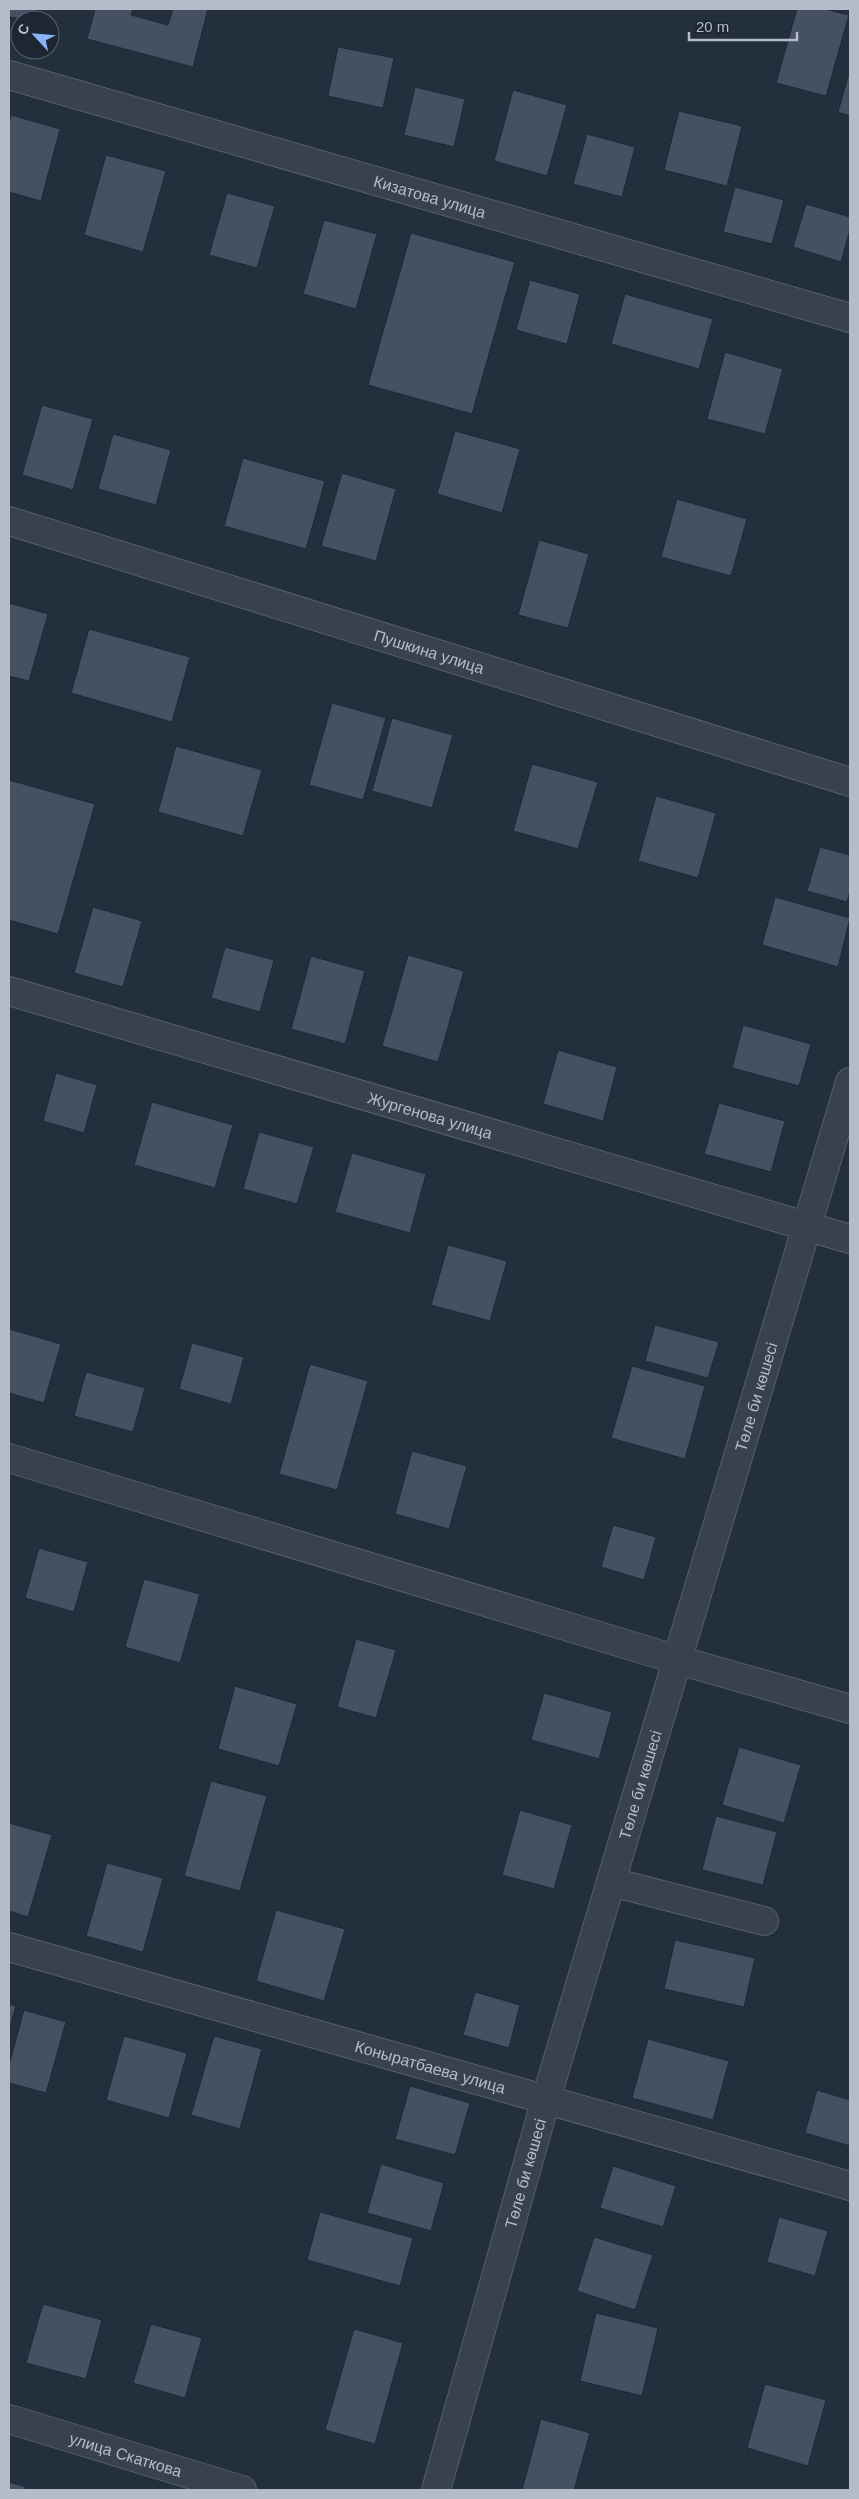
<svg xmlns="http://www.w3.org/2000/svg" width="859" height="2499" viewBox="0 0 859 2499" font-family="Helvetica,sans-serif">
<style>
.building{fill:#455162;stroke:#1f2835}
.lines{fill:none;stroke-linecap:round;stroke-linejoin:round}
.minor-casing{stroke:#565f6c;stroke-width:30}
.minor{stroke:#38414e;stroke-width:28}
.labels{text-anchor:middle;stroke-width:5;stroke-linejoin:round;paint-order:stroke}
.street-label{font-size:16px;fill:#b4bcc9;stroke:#1d2633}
</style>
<rect width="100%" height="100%" fill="#242f3e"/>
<path class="building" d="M9,9H36L33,20L9,17Z
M95,9H133L131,15L168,25L173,9H208L193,67L87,39Z
M797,9H825L849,15L826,96L776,83Z
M338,47L394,58L383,108L328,96Z
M850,70V116L838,112Z
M415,87L465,99L454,147L404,135Z
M513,90L567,105L547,176L494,161Z
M679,111L742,126L727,186L664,170Z
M11,115L60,129L41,201L9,192V125Z
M587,134L635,147L622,197L573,184Z
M106,155L166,171L143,252L84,235Z
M735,187L784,200L772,244L723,232Z
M227,193L275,206L257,268L209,255Z
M806,204L850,217V230L841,262L793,247Z
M324,220L377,234L356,309L303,294Z
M411,233L515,262L472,414L368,385Z
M530,280L580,294L567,344L516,330Z
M625,294L713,319L699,369L611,344Z
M725,352L783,369L765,434L707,419Z
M42,405L93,419L73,490L22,475Z
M455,431L520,449L502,513L437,494Z
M113,434L171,450L156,505L98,489Z
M243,458L325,481L306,549L224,526Z
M342,473L396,489L376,561L321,546Z
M677,499L747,519L731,576L661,557Z
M539,540L589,554L568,628L518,615Z
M9,603L48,614L29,681L9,676Z
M89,629L190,657L172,722L71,693Z
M332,703L386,718L363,800L309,785Z
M392,718L453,735L432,808L372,791Z
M176,746L262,770L243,836L158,812Z
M532,764L598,782L578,849L513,831Z
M9,780L95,804L58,934L9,920Z
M656,796L716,813L698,878L638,861Z
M820,847L850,855V891L847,902L807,891Z
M775,897L850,918L838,967L762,945Z
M93,907L142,921L123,987L74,973Z
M225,947L274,960L260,1012L211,998Z
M408,955L464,971L438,1062L382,1046Z
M311,956L365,971L345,1044L291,1029Z
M743,1025L811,1044L799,1086L732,1068Z
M558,1050L617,1067L603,1121L543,1104Z
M56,1073L97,1085L84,1133L43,1121Z
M152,1102L233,1125L215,1188L134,1165Z
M719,1103L785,1121L771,1172L704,1154Z
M259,1132L314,1147L297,1204L243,1189Z
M352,1153L426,1174L410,1233L335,1212Z
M448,1245L507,1261L490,1321L431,1305Z
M655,1325L719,1342L708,1378L645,1361Z
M9,1329L61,1344L44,1403L9,1393Z
M192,1343L244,1357L231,1404L179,1389Z
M310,1364L368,1381L337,1490L279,1474Z
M632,1366L705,1386L685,1459L611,1438Z
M86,1372L145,1388L133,1432L74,1416Z
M412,1451L467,1466L449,1529L395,1514Z
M613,1525L656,1537L644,1580L601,1567Z
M39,1548L88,1562L74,1612L25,1598Z
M144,1579L200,1594L180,1663L125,1647Z
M356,1639L396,1650L376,1718L337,1707Z
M235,1686L297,1704L279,1766L218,1749Z
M544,1693L612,1712L599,1759L531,1740Z
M739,1747L801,1765L784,1823L722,1805Z
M211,1781L267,1796L240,1891L184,1876Z
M520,1810L572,1825L554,1889L502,1875Z
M716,1816L777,1832L763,1885L702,1870Z
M9,1823L52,1835L28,1917L9,1911Z
M107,1863L163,1878L143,1952L86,1936Z
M276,1910L345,1929L324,2001L256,1981Z
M675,1940L755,1958L744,2007L664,1989Z
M475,1992L520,2005L509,2048L463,2035Z
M9,2004L16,2006L9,2030Z
M24,2010L66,2022L46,2093L9,2083V2065Z
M124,2036L187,2053L169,2118L106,2100Z
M214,2036L262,2049L240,2129L191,2115Z
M648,2039L729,2061L713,2120L632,2098Z
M410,2086L470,2103L455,2155L395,2139Z
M817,2090L850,2100V2146L805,2133Z
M381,2164L444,2183L431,2231L367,2213Z
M613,2166L676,2186L663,2227L600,2208Z
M320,2212L413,2238L400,2286L307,2260Z
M779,2217L828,2231L815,2276L767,2262Z
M594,2237L653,2255L635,2310L577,2291Z
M43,2304L102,2320L86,2379L26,2363Z
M596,2313L658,2328L642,2396L580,2381Z
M151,2324L202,2338L185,2398L133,2383Z
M354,2329L403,2343L375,2444L325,2430Z
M765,2384L826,2400L808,2466L747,2448Z
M541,2419L590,2433L574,2490H522Z
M9,2482L26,2487L25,2490H9Z"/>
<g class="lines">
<defs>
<g id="minor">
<path id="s1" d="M9,75L850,318"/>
<path id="s2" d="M9,521L850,782"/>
<path id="s3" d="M9,991L850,1239"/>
<path d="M9,1458L678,1660L850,1709"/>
<path d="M611,1882L764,1921"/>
<path id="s4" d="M9,1947L850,2186"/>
<path id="s5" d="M9,2419L242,2490"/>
<path id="s6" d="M436,2490L546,2099L850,1082"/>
</g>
</defs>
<use href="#minor" class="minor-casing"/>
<use href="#minor" class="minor"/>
</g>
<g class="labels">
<g class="street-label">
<text dy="6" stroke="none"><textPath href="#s1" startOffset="438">Кизатова улица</textPath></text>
<text dy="6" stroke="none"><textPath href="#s2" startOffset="440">Пушкина улица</textPath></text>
<text dy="6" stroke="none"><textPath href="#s3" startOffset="439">Жургенова улица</textPath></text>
<text dy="6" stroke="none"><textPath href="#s6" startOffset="1139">Төле би көшесі</textPath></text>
<text dy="6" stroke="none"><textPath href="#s6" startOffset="734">Төле би көшесі</textPath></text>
<text dy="6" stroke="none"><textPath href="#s4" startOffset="438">Коныратбаева улица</textPath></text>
<text dy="6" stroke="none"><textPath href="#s6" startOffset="329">Төле би көшесі</textPath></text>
<text dy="6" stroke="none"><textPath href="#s5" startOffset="122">улица Скаткова</textPath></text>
</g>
</g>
<rect width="859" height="2499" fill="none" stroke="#b4bcc9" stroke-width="20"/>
<g transform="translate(35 35) rotate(296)"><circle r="24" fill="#1d2633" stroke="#59626f"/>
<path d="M0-4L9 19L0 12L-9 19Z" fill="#8ab4f8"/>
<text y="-8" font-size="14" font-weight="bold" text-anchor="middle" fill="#b4bcc9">С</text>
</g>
<path d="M689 32v8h108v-8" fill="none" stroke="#b4bcc9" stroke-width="2.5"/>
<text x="696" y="32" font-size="15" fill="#b4bcc9" stroke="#1d2633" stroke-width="4" paint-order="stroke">20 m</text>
</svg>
